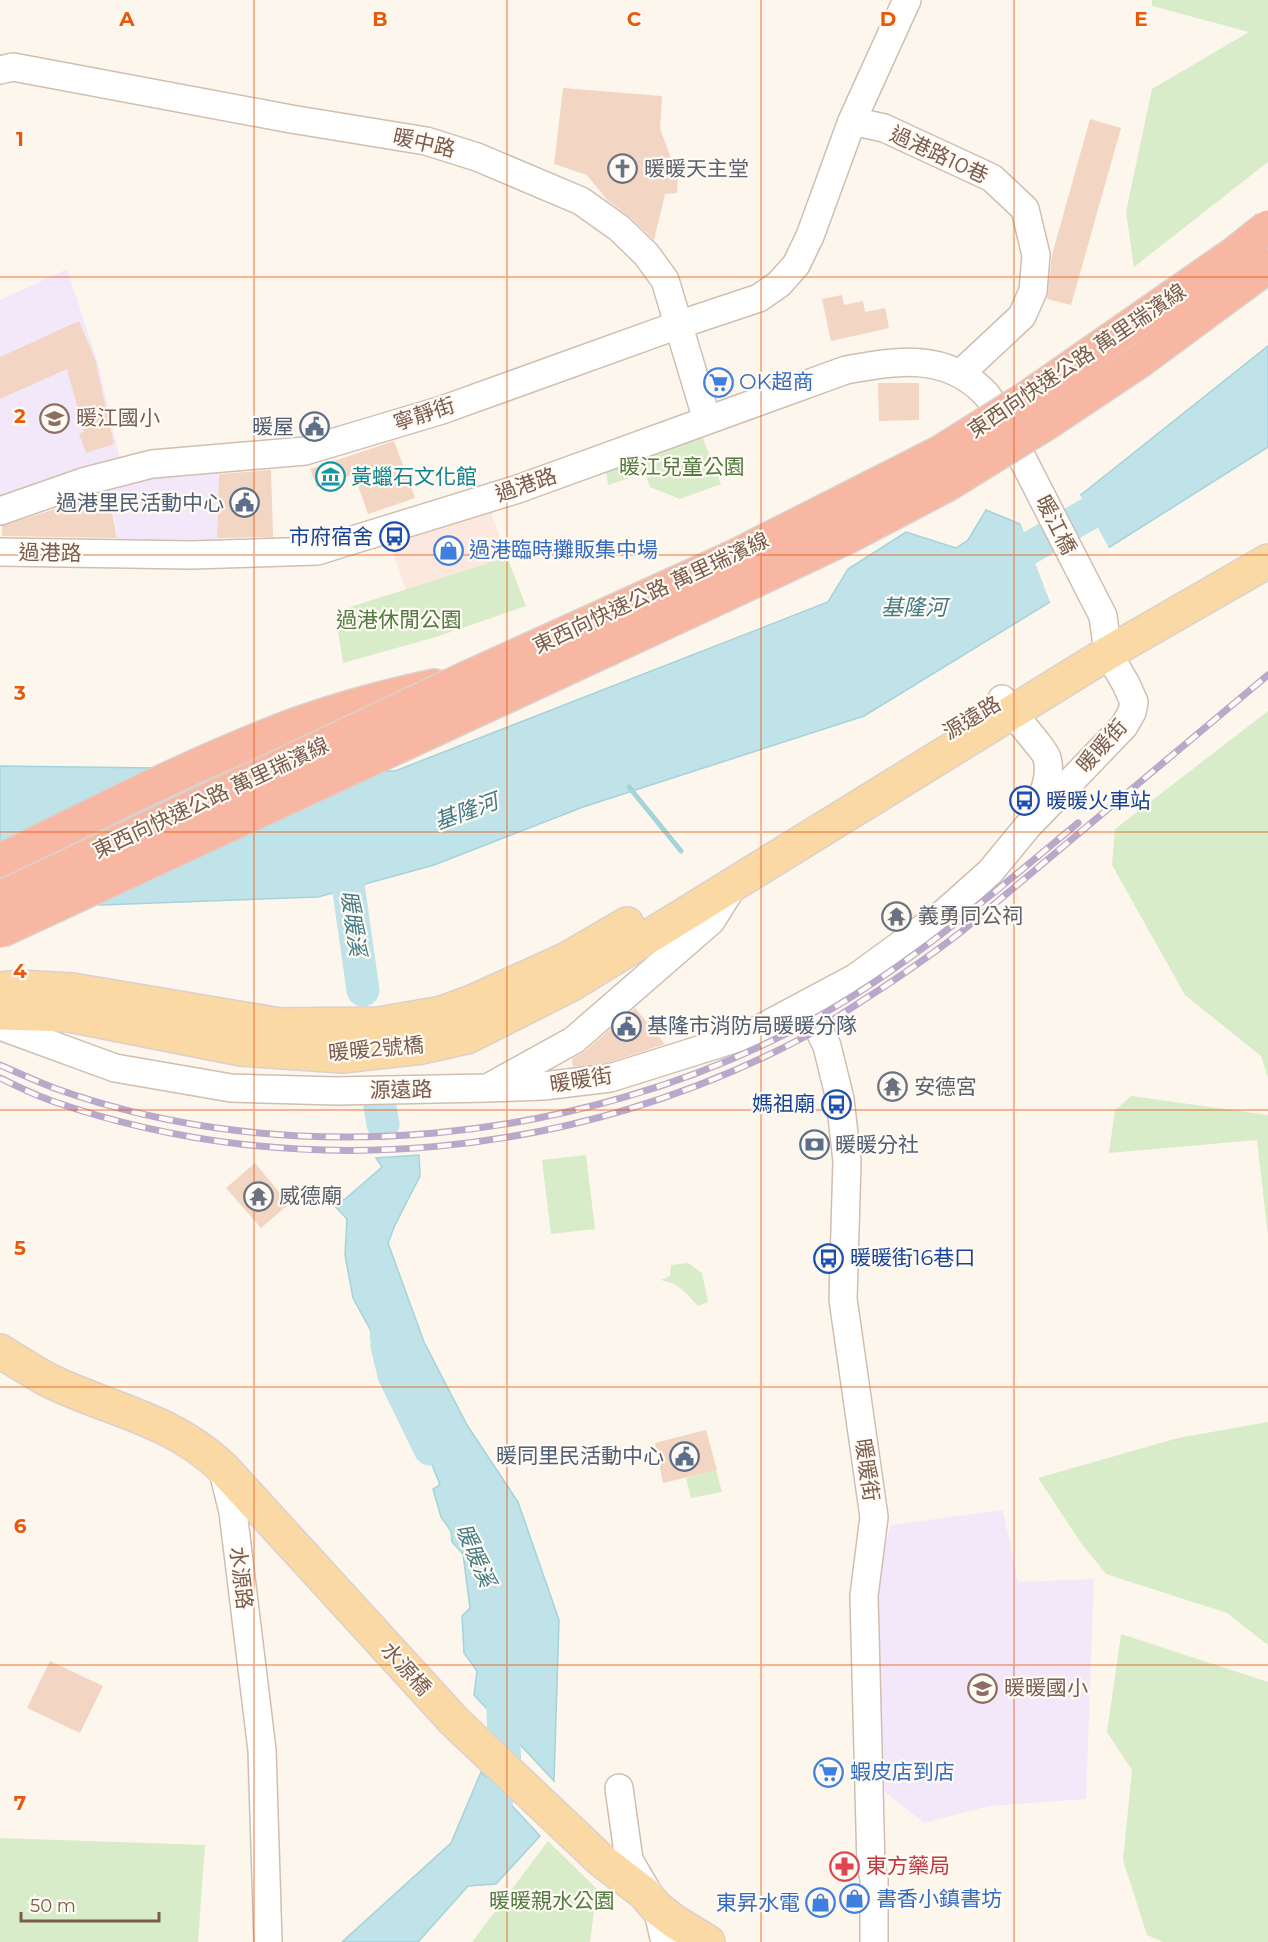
<svg xmlns="http://www.w3.org/2000/svg" width="1268" height="1942" viewBox="0 0 1268 1942" font-family="Montserrat,'Noto Sans TC',sans-serif">
<style>
.commercial{fill:#fde8e0}
.education{fill:#f3e8fa}
.green{fill:#d8ecc9}
.water{fill:#bfe3e8;stroke:#a5d3da;stroke-width:1.5}
.pier{fill:#fdf6ec}
.lines{fill:none;stroke-linecap:round;stroke-linejoin:round}
.stream{stroke:#a5d3da;stroke-width:5}
.river{stroke:#bfe3e8;stroke-width:33}
.building{fill:#f3d5c3}
.minor-casing{stroke:#d1beb0;stroke-width:30}
.major-casing{stroke:#dad1cd;stroke-width:36}
.highway-casing{stroke:#dad1cd;stroke-width:36}
.minor{stroke:#fff;stroke-width:27}
.major{stroke:#fbd9a5;stroke-width:33}
.highway{stroke:#f7b7a3;stroke-width:33}
.rail-casing{stroke:#b9a8c9;stroke-width:7}
.rail{stroke:#fffaf3;stroke-width:4.5;stroke-dasharray:14;stroke-linecap:butt}
.highway-bridge-casing{stroke:#dad1cd;stroke-width:36;stroke-linecap:butt}
.highway-bridge{stroke:#f7b7a3;stroke-width:33}
.grid{fill:none;stroke:#e8590c;stroke-width:1.5;stroke-opacity:0.55}
.labels{text-anchor:middle;stroke-width:4.5;stroke-linejoin:round;paint-order:stroke}
.street-label{font-size:21px;fill:#7a5c4d;stroke:#fffaf3}
.worship-label{font-size:21px;fill:#5b616d;stroke:#fffaf3;text-anchor:start}
.shop-label{font-size:21px;fill:#366cbe;stroke:#fffaf3;text-anchor:start}
.education-label{font-size:21px;fill:#785e54;stroke:#fffaf3;text-anchor:start}
.service-label{font-size:21px;fill:#4e5e75;stroke:#fffaf3;text-anchor:end}
.park-label{font-size:21px;fill:#537a41;stroke:#fffaf3}
.culture-label{font-size:21px;fill:#0d838f;stroke:#fffaf3;text-anchor:start}
.transit-label{font-size:21px;fill:#164399;stroke:#fffaf3;text-anchor:end}
.health-label{font-size:21px;fill:#be3a42;stroke:#fffaf3;text-anchor:start}
.water-label{font-size:22px;font-style:italic;fill:#437c86;stroke:#fffaf3}
.grid-label{font-size:20px;text-anchor:middle;font-weight:bold;fill:#e8590c;stroke:#fffaf3;stroke-width:4.5;stroke-linejoin:round;paint-order:stroke}
</style>
<rect width="100%" height="100%" fill="#fdf6ec"/>
<path class="commercial" d="M490,510L507,557L406,590L389,541Z"/>
<path class="education" d="M67,269L98,363L120,460L0,499V300Z
M219,465L217,543L119,544L108,488L180,467Z
M1003,1510L1018,1582L1094,1579L1086,1799L989,1806L924,1823L880,1788L871,1589L891,1525Z"/>
<path class="green" d="M1152,0H1268V162L1134,267L1126,212L1152,89L1249,32L1152,6Z
M699,429L721,484L680,499L650,487L645,473L608,485L605,465Z
M507,557L526,606L436,637L343,663L335,612Z
M1268,711V1077L1261,1056L1185,995L1112,865L1115,829Z
M1131,1096L1268,1115V1235L1257,1140L1109,1153L1115,1110Z
M586,1155L595,1229L551,1234L542,1160Z
M688,1263L702,1273L708,1302L698,1306C686,1293 678,1282 660,1280L670,1276L671,1265Z
M1268,1422V1645L1227,1613L1106,1574L1081,1543L1038,1478L1178,1438Z
M716,1470L722,1492L691,1498L686,1478Z
M1121,1634L1268,1682V1942H1163L1147,1935L1123,1860L1132,1770L1107,1732Z
M0,1838L205,1845L198,1942H0Z
M548,1841L597,1889L590,1942H472Z"/>
<path class="water" d="M1268,346V447L1102,552L1077,498Z
M986,510L1020,524L1038,562L1050,602L864,716L583,807L434,865L318,897L101,905L0,892V766L395,771L828,602L848,569L906,532L956,548L968,540Z
M419,1155L420,1176L395,1225L388,1243L424,1342L467,1425L518,1502L559,1620L554,1781L474,1695L477,1671L464,1653L462,1616L470,1608L463,1554L452,1542L451,1531L441,1517L433,1489L440,1485L389,1353L377,1346L371,1339V1331L353,1298L345,1255L347,1219L332,1203L337,1193L344,1200L382,1167L376,1158Z
M481,1772L540,1836L496,1884L468,1886L418,1942H342L451,1843Z"/>
<path class="pier" d="M1079,493L1110,550L1103,555L1099,553L1074,499Z
M1019,520L1023,522L1041,561L1053,602L1051,605Z"/>
<g class="lines">
<path class="stream" d="M629,787L681,851"/>
<path class="river" d="M993,569L1125,493
M344,856L363,990
M380,1107L383,1124
M387,1309V1346L394,1375L430,1449
M483,1833L495,1806L505,1771L502,1681"/>
</g>
<path class="building" d="M563,88L662,96L660,129L678,177L677,193L665,194L654,240L630,217L607,200L587,175L554,164Z
M1090,119L1121,128L1071,305L1047,299L1052,255Z
M842,295L844,305L863,301L865,312L885,308L889,328L831,341L822,299Z
M79,321L95,359L114,444L86,453L79,434L84,432L67,369L0,399V357Z
M878,383H919V420L879,421Z
M394,441L415,498L368,514L354,474L317,487L310,469Z
M271,470L273,537L217,538L219,474Z
M108,492L117,538L2,536V526Z
M635,1008L665,1044L607,1063L573,1067L572,1059L584,1052Z
M255,1163L289,1204L261,1228L226,1188Z
M706,1430L717,1470L663,1483L655,1443Z
M50,1661L103,1686L80,1733L27,1708Z"/>
<g class="lines">
<defs>
<path id="minor" d="M907,0L852,121L884,128L992,178L1025,209L1036,255L1033,291L1022,316L960,374
M0,70L13,67L291,119L426,141L477,157L581,201L619,228L646,254L665,280L707,420
M0,511L86,481L152,464L305,451L442,410L678,325L759,298L779,284L796,265L810,236L852,121
M0,552L192,555L317,551L518,489L846,370C896,361 944,352 984,392C990,398 995,408 1000,415L1103,616L1108,653L1126,684L1134,702L1132,712L1124,726L1027,827L990,872L944,913L855,978L750,1034L610,1078L543,1086L487,1088L337,1091L231,1088L115,1068L0,1026
M1002,699C1010,712 1045,750 1047,758C1052,777 1043,795 1035,812
M807,1005L827,1046L840,1099L847,1161L843,1299L874,1517L864,1596L871,1866L874,1879V1942
M491,1086L574,1040L711,921L733,886
M222,1467L233,1512L262,1750L268,1942
M619,1788L629,1860L657,1908L665,1942"/>
<path id="major" d="M0,989L21,987L72,990L280,1025L379,1024L442,1013L472,1002L565,960L627,924
M0,1013L69,1015L241,1049L342,1056L422,1047L467,1037L572,984L1108,653L1268,561
M0,1351C16,1361 32,1371 48,1380C109,1410 170,1418 222,1467L455,1722L601,1860L644,1893L657,1908L675,1922L708,1942"/>
<path id="highway" d="M0,861C98,813 195,762 298,724C342,708 388,696 434,686"/>
</defs>
<use href="#minor" class="minor-casing"/>
<use href="#major" class="major-casing"/>
<use href="#highway" class="highway-casing"/>
<use href="#minor" class="minor"/>
<use href="#major" class="major"/>
<use href="#highway" class="highway"/>
<defs>
<path id="rail" d="M0,1065C18,1073 36,1081 54,1088C293,1174 581,1143 803,1025C904,971 990,896 1078,823
M0,1078C17,1086 34,1095 52,1101C299,1187 578,1158 808,1035C823,1027 837,1017 851,1008C889,984 926,959 961,932L1268,675"/>
</defs>
<use href="#rail" class="rail-casing"/>
<use href="#rail" class="rail"/>
<defs>
<path id="highway-bridge" d="M0,898L465,679L734,557L941,452L1027,398L1234,254L1268,227
M0,931L722,596L849,536L948,484L1045,424L1138,362L1268,266"/>
</defs>
<use href="#highway-bridge" class="highway-bridge-casing"/>
<use href="#highway-bridge" class="highway-bridge"/>
</g>
<path class="grid" d="M254,0V1942M507,0V1942M761,0V1942M1014,0V1942M0,277H1268M0,555H1268M0,832H1268M0,1110H1268M0,1387H1268M0,1665H1268"/>
<defs>
<symbol id="church-ring" viewBox="-11 -11 22 22"><circle r="9.5" fill="#fffaf3" stroke="#6b7280" stroke-width="1.5"/><path d="M-1.2-6h2.4v3.5h3.3v2.4h-3.3V6h-2.4V-.1h-3.3v-2.4h3.3Z" fill="#6b7280"/></symbol>
<symbol id="supermarket-ring" viewBox="-11 -11 22 22"><circle r="9.5" fill="#fffaf3" stroke="#3f7fe0" stroke-width="1.5"/><path d="M-6-5.5h2.5l.6 2H6L4.5 2H-2.5L-4.4-4H-6ZM-1.5 3.2a1.3 1.3 0 1 0 .1 0ZM3 3.2a1.3 1.3 0 1 0 .1 0Z" fill="#3f7fe0"/></symbol>
<symbol id="school-ring" viewBox="-11 -11 22 22"><circle r="9.5" fill="#fffaf3" stroke="#8d6e63" stroke-width="1.5"/><path d="M0-5L7-2L0 1L-7-2ZM-4 1L0 2.5L4 1V4Q0 6-4 4Z" fill="#8d6e63"/></symbol>
<symbol id="civic-ring" viewBox="-11 -11 22 22"><circle r="9.5" fill="#fffaf3" stroke="#5c6f8a" stroke-width="1.5"/><path d="M-.6-6.5H3V-4.5H.6V-3L4-1V1h2V6H-6V1h2V-1L-.6-3ZM-1.2 2.5V6h2.4V2.5Z" fill="#5c6f8a"/></symbol>
<symbol id="museum-ring" viewBox="-11 -11 22 22"><circle r="9.5" fill="#fffaf3" stroke="#0f9aa8" stroke-width="1.5"/><path d="M0-6L6-3V-2H-6V-3ZM-5-1h2V3h-2ZM-1-1h2V3h-2ZM3-1h2V3H3ZM-6 4H6V6H-6Z" fill="#0f9aa8"/></symbol>
<symbol id="bus-ring" viewBox="-11 -11 22 22"><circle r="9.5" fill="#fffaf3" stroke="#1a4fb4" stroke-width="1.5"/><path d="M-5-6H5V4H4V6H2V4H-2V6H-4V4H-5ZM-3.5-4V0h7V-4ZM-3.5 1.2v1.5H-2V1.2ZM2 1.2v1.5H3.5V1.2Z" fill="#1a4fb4"/></symbol>
<symbol id="shop-ring" viewBox="-11 -11 22 22"><circle r="9.5" fill="#fffaf3" stroke="#3f7fe0" stroke-width="1.5"/><path d="M-5-2.5h2.3a2.7 3.5 0 0 1 5.4 0H5L5.5 6h-11ZM-1.5-2.5h3a1.5 2.3 0 0 0-3 0Z" fill="#3f7fe0"/></symbol>
<symbol id="temple-ring" viewBox="-11 -11 22 22"><circle r="9.5" fill="#fffaf3" stroke="#6b7280" stroke-width="1.5"/><path d="M0-6L5-2H3V0L6.5 2.5H4V6H1.5V3h-3V6H-4V2.5H-6.5L-3 0V-2H-5Z" fill="#6b7280"/></symbol>
<symbol id="bank-ring" viewBox="-11 -11 22 22"><circle r="9.5" fill="#fffaf3" stroke="#5c6f8a" stroke-width="1.5"/><path d="M-6-4H6V4H-6ZM0-2.3a2.3 2.3 0 1 0 0 4.6a2.3 2.3 0 1 0 0-4.6Z" fill="#5c6f8a"/></symbol>
<symbol id="pharmacy-ring" viewBox="-11 -11 22 22"><circle r="9.5" fill="#fffaf3" stroke="#e0444e" stroke-width="1.5"/><path d="M-2-6h4v4h4v4h-4v4h-4v-4h-4v-4h4Z" fill="#e0444e"/></symbol>
</defs>
<g fill-rule="evenodd">
<use href="#church-ring" x="606" y="152" width="33" height="33"/>
<use href="#supermarket-ring" x="702" y="366" width="33" height="33"/>
<use href="#school-ring" x="38" y="402" width="33" height="33"/>
<use href="#civic-ring" x="298" y="410" width="33" height="33"/>
<use href="#museum-ring" x="314" y="460" width="33" height="33"/>
<use href="#civic-ring" x="228" y="486" width="33" height="33"/>
<use href="#bus-ring" x="378" y="520" width="33" height="33"/>
<use href="#shop-ring" x="432" y="534" width="33" height="33"/>
<use href="#bus-ring" x="1008" y="784" width="33" height="33"/>
<use href="#temple-ring" x="880" y="900" width="33" height="33"/>
<use href="#civic-ring" x="610" y="1010" width="33" height="33"/>
<use href="#temple-ring" x="876" y="1070" width="33" height="33"/>
<use href="#bus-ring" x="820" y="1088" width="33" height="33"/>
<use href="#bank-ring" x="798" y="1128" width="33" height="33"/>
<use href="#temple-ring" x="242" y="1180" width="33" height="33"/>
<use href="#bus-ring" x="812" y="1242" width="33" height="33"/>
<use href="#civic-ring" x="668" y="1440" width="33" height="33"/>
<use href="#school-ring" x="966" y="1672" width="33" height="33"/>
<use href="#supermarket-ring" x="812" y="1756" width="33" height="33"/>
<use href="#pharmacy-ring" x="828" y="1850" width="33" height="33"/>
<use href="#shop-ring" x="838" y="1882" width="33" height="33"/>
<use href="#shop-ring" x="804" y="1886" width="33" height="33"/>
</g>
<g class="labels">
<g class="street-label">
<text transform="translate(424 143) rotate(13)" y="7">暖中路</text>
<text transform="translate(939 155) rotate(25)" y="7">過港路10巷</text>
<text transform="translate(1077 361) rotate(-34)" y="7">東西向快速公路 萬里瑞濱線</text>
<text transform="translate(424 414) rotate(-18)" y="7">寧靜街</text>
<text transform="translate(526 485) rotate(-19)" y="7">過港路</text>
<text transform="translate(1056 525) rotate(63)" y="7">暖江橋</text>
<text transform="translate(50 553) rotate(1)" y="7">過港路</text>
<text transform="translate(651 593) rotate(-25)" y="7">東西向快速公路 萬里瑞濱線</text>
<text transform="translate(972 718) rotate(-31)" y="7">源遠路</text>
<text transform="translate(1102 746) rotate(-48)" y="7">暖暖街</text>
<text transform="translate(211 798) rotate(-25)" y="7">東西向快速公路 萬里瑞濱線</text>
<text transform="translate(376 1049) rotate(-5)" y="7">暖暖2號橋</text>
<text transform="translate(581 1080) rotate(-9)" y="7">暖暖街</text>
<text transform="translate(401 1090) rotate(-1)" y="7">源遠路</text>
<text transform="translate(867 1470) rotate(82)" y="7">暖暖街</text>
<text transform="translate(241 1578) rotate(83)" y="7">水源路</text>
<text transform="translate(406 1669) rotate(48)" y="7">水源橋</text>
</g>
<g class="worship-label">
<text x="644" y="176">暖暖天主堂</text>
<text x="918" y="923">義勇同公祠</text>
<text x="914" y="1094">安德宮</text>
<text x="279" y="1203">威德廟</text>
</g>
<g class="shop-label">
<text x="739" y="389">OK超商</text>
<text x="469" y="557">過港臨時攤販集中場</text>
<text x="850" y="1779">蝦皮店到店</text>
<text x="876" y="1906">書香小鎮書坊</text>
<text x="800" y="1910" text-anchor="end">東昇水電</text>
</g>
<g class="education-label">
<text x="76" y="425">暖江國小</text>
<text x="1004" y="1695">暖暖國小</text>
</g>
<g class="service-label">
<text x="294" y="434">暖屋</text>
<text x="224" y="510">過港里民活動中心</text>
<text x="647" y="1033" text-anchor="start">基隆市消防局暖暖分隊</text>
<text x="835" y="1152" text-anchor="start">暖暖分社</text>
<text x="664" y="1463">暖同里民活動中心</text>
</g>
<g class="park-label">
<text x="682" y="474">暖江兒童公園</text>
<text x="399" y="627">過港休閒公園</text>
<text x="552" y="1908">暖暖親水公園</text>
</g>
<g class="culture-label">
<text x="351" y="484">黃蠟石文化館</text>
</g>
<g class="transit-label">
<text x="373" y="544">市府宿舍</text>
<text x="1046" y="808" text-anchor="start">暖暖火車站</text>
<text x="815" y="1111">媽祖廟</text>
<text x="850" y="1265" text-anchor="start">暖暖街16巷口</text>
</g>
<g class="health-label">
<text x="866" y="1873">東方藥局</text>
</g>
<g class="water-label">
<text x="914" y="615">基隆河</text>
<text transform="translate(466 811) rotate(-20)" y="8">基隆河</text>
<text transform="translate(354 923) rotate(82)" y="8">暖暖溪</text>
<text transform="translate(476 1555) rotate(67)" y="8">暖暖溪</text>
</g>
</g>
<g class="grid-label">
<text x="127" y="26">A</text>
<text x="380" y="26">B</text>
<text x="634" y="26">C</text>
<text x="888" y="26">D</text>
<text x="1141" y="26">E</text>
<text x="20" y="146">1</text>
<text x="20" y="423">2</text>
<text x="20" y="700">3</text>
<text x="20" y="978">4</text>
<text x="20" y="1255">5</text>
<text x="20" y="1533">6</text>
<text x="20" y="1810">7</text>
</g>
<path d="M21 1912v9h138v-9" fill="none" stroke="#7a5c4d" stroke-width="3"/>
<text x="30" y="1912" font-size="18" fill="#7a5c4d" stroke="#fffaf3" stroke-width="4.5" paint-order="stroke">50 m</text>
</svg>
